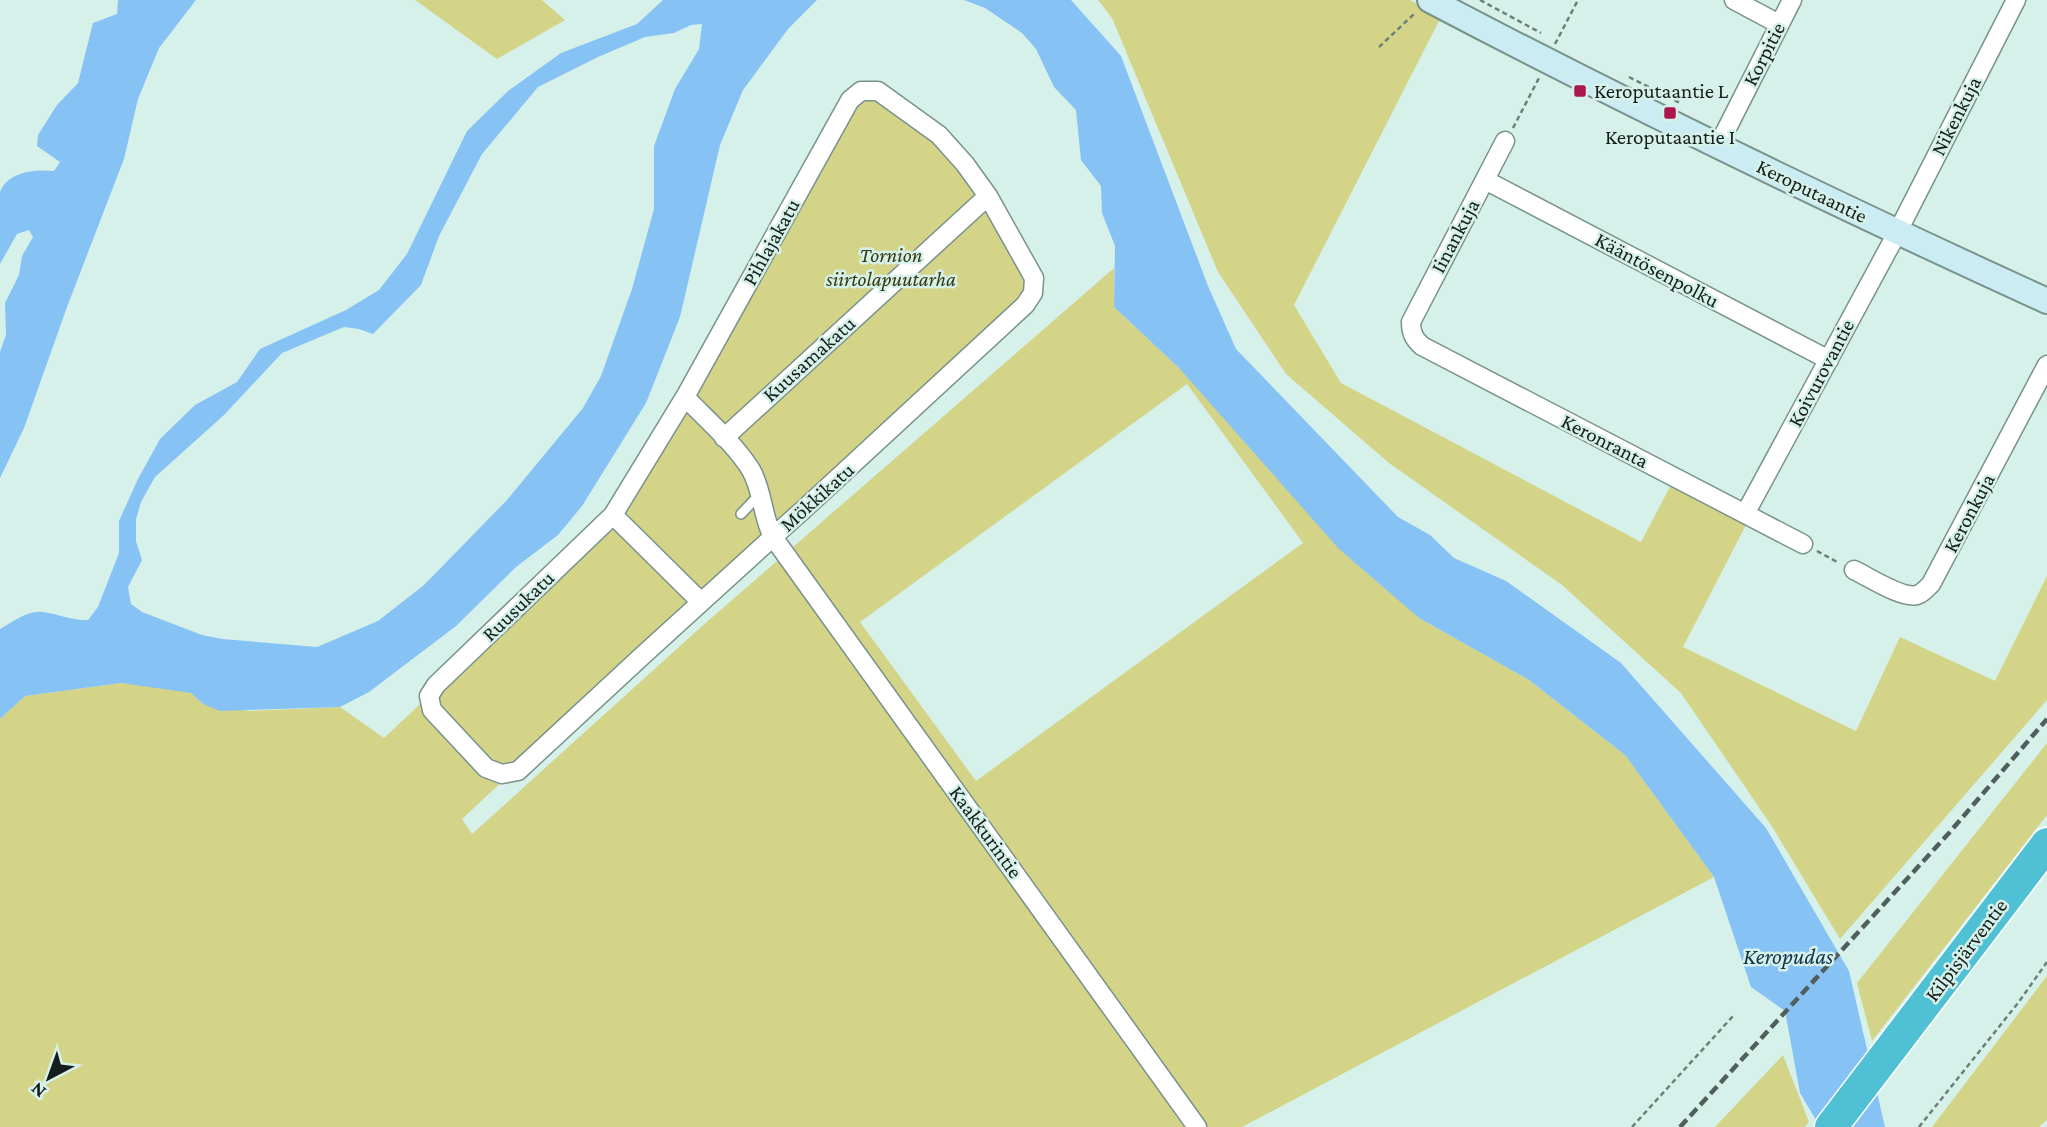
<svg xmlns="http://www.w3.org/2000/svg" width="2047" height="1127" viewBox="0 0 2047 1127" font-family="'Crimson Pro',serif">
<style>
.green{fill:#d3d487;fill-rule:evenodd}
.water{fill:#87c2f5;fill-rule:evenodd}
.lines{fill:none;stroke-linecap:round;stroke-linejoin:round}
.lane-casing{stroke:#79928b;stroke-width:12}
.street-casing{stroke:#79928b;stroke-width:21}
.secondary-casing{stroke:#79928b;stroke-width:28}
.highway-casing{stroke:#fff;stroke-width:35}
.path{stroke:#6e7f7a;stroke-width:2.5;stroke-dasharray:5 3.5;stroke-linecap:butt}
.lane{stroke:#fff;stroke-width:9}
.street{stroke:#fff;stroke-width:18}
.secondary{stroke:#caecf2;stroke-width:24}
.highway{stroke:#50c1d5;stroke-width:32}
.rail{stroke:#505f5b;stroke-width:4.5;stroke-dasharray:10 5;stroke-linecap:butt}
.poi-dot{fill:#aa174d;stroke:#d6f1e9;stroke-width:2.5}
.labels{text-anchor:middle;stroke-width:5;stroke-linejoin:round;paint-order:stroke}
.street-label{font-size:21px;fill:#151e1c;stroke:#d6f1e9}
.poi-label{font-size:21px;fill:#151e1c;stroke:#d6f1e9;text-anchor:start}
.park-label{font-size:21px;font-style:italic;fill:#38380f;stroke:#d6f1e9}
.water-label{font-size:23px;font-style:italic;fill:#11324b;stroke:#d6f1e9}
</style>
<rect width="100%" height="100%" fill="#d6f1e9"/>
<path class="green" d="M415,0H542L565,20L497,59Z
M1098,0H1410L1441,17L1294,305L1341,383L1641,542L1673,481L1748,521L1683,647L1856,731L1900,637L1995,681L2047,576V700L1840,939L1771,825L1681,693L1562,585L1389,463L1286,374L1218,272L1112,18Z
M863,97L877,98L934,139L979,193L1028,278L1027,291L462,819L472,834L701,627L1114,268V307L1179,368L1419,618L1529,680L1625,755L1714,877L1242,1127H0V719L25,696L121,683L175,689L191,693L203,704L249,711L340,707L384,738L614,522L853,103ZM1187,384L1303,543L976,781L860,622Z
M2047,743V815L1872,1041L1857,983Z
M2047,976V1120L2039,1127H1932Z
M1783,1055L1809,1122L1805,1127H1715Z"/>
<path class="water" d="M118,0H196L159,48L138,99L124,159L67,307L24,428L0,478V352L6,335L5,303L19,275L22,256L33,237L29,230L17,234L0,264C0,252 0,200 0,192C8,171 36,169 54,171L60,162L37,146L38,135L57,105L78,83L93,23L117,14Z
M663,0H817L788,29L743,90L720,145L680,317L646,403L582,506L558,535L516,567L456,626L369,692L340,707L220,711L203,704L191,693L121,683L25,696L0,719V629C13,622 27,610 43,612C59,614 72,621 88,620L98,607L119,553V521L138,479L160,439L195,405L237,382L260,349L346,310L379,290L407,254L467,131L508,91L561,53L637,24ZM702,24L699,49L675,89L654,146V209L632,289L601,376L583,408L507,500L424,585L378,621L317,647L222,639L202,635L142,612L131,604L128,587L142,560L136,541V519L141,502L155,477L224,415L282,353L344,327L359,329L373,334L421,285L439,236L482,154L538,87L598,57L645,37L674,33L691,25Z
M964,0H1071L1121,56L1208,286L1236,349L1398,517L1430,535L1454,558L1506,581L1621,663L1766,828L1849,971L1885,1127H1820L1800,1093L1785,1011L1751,987L1714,877L1625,755L1529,680L1419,618L1339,549L1179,368L1114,307L1115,246L1102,213L1101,186L1081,160L1076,110L1054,87L1036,49L1022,33L985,8Z"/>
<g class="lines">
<defs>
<path id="lane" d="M741,514L759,495"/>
<path id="street" d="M1734,0L1779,24
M1505,141L1411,322C1411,333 1414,339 1422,346L1803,544
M1718,146L1792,0
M1485,180L1829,360
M724,438L988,196
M1745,514L1897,233L2016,0
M613,515L685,397
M1854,570C1869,577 1902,599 1917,595C1923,593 1926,589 1931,584L2047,365
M700,601L613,515L436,685L429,696L432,710L486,768L502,774L518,771C612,683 707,596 803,510L1025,305L1033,293L1034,278L988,196L965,164L939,135L878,91H861L850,100L685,397C706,419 735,444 751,470C763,491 762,516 773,537L1197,1127"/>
<path id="secondary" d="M1430,0C1633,107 1839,206 2047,301"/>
<path id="highway" d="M1831,1127L2047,844"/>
</defs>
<use href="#lane" class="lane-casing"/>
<use href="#street" class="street-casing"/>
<use href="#secondary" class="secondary-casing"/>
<use href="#highway" class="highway-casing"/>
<path class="path" d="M1480,0L1541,33
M1555,44L1578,0
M1379,47L1414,14
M1629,77L1682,104
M1513,128L1539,78
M1817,551L1839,563
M1632,1127L1734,1015
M1919,1127L2018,1003L2047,962"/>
<use href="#lane" class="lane"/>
<use href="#street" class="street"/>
<use href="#secondary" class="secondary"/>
<use href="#highway" class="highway"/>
<path class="rail" d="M1680,1127L1949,833L2047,719"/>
</g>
<g class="poi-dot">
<rect x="1573" y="84" width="14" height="14" rx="3.5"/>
<rect x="1663" y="106" width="14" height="14" rx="3.5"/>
</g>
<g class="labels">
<g class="street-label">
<text transform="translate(1764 54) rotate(-63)" y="7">Korpitie</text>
<text transform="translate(1956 116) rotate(-63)" y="7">Nikenkuja</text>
<text transform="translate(1812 191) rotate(26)" y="7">Keroputaantie</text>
<text transform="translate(1455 236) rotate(-62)" y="7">Iinankuja</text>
<text transform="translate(771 242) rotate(-61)" y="7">Pihlajakatu</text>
<text transform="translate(1657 270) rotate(28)" y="7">Kääntösenpolku</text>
<text transform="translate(809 359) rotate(-42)" y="7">Kuusamakatu</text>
<text transform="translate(1821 373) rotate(-62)" y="7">Koivurovantie</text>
<text transform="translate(1605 441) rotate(27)" y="7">Keronranta</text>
<text transform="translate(817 497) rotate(-42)" y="7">Mökkikatu</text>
<text transform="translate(1969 513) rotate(-62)" y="7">Keronkuja</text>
<text transform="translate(518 606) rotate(-44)" y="7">Ruusukatu</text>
<text transform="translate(986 832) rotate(54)" y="7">Kaakkurintie</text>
<text transform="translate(1966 950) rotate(-53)" y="7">Kilpisjärventie</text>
</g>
<g class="poi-label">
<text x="1594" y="98">Keroputaantie L</text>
<text x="1670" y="144" text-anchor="middle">Keroputaantie I</text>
</g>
<g class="park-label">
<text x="891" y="262">Tornion<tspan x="891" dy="24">siirtolapuutarha</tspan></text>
</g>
<g class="water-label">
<text x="1788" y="964">Keropudas</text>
</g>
</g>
<g transform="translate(49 1078) rotate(221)" stroke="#d6f1e9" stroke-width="5" paint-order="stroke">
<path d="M0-5L12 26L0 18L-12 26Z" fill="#151e1c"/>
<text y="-10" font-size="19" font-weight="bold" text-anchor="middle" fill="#151e1c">N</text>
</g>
</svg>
